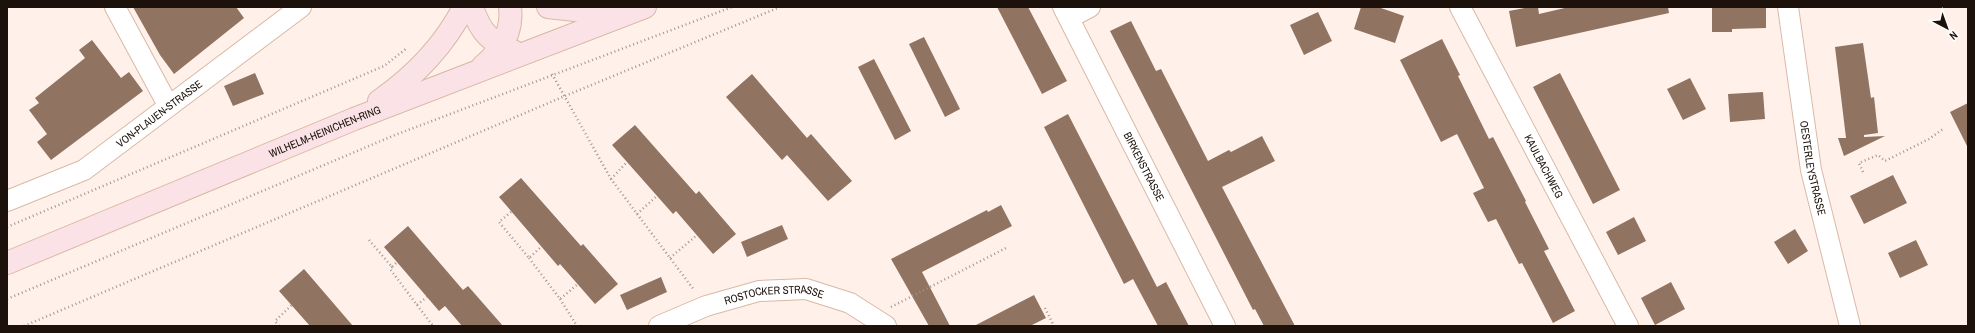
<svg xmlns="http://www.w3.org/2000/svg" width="1975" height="333" viewBox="0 0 1975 333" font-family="'Archivo Narrow',sans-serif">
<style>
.building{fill:#907361}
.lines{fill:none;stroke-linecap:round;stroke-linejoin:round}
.street-casing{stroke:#d9b9a6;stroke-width:22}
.secondary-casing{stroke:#d9b9a6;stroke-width:24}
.path{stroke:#a3968f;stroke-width:2.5;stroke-dasharray:1 3;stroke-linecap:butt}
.street{stroke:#fff;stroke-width:20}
.secondary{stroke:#fbe2e7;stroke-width:22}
.labels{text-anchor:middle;stroke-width:4;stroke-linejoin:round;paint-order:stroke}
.street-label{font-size:11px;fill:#1c120b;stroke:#fff}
</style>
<rect width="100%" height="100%" fill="#fff1e9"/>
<path class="building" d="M133,7H236L244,18L174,74L160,55Z
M997,7H1028L1067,81L1042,94Z
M1361,7H1378L1404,16L1395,43L1354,29Z
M1530,7H1538L1539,14L1569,7H1668L1669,13L1516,47L1509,11Z
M1712,7H1766V28L1732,29V32H1712Z
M1318,12L1332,41L1304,55L1290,25Z
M1131,21L1156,71L1161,69L1208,161L1229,150L1231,152L1262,136L1275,161L1222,187L1295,326H1264L1255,309L1253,310L1110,31Z
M924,37L960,109L945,117L909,44Z
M1442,39L1460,75L1458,76L1489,139L1493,137L1526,201L1525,202L1549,249L1544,251L1575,311L1553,323L1522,263L1519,264L1496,219L1488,222L1473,193L1484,188L1457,134L1441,142L1400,60Z
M92,40L121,78L129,72L143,91L51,160L37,142L47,134L29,110L39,103L35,98L85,58L79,50Z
M1863,43L1871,98L1874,97L1878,133L1864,135V137L1885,136L1844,156L1838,138H1846L1835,47Z
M874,59L911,131L895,140L858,67Z
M255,73L264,94L233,106L224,86Z
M1560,73L1620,190L1593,204L1533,87Z
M752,74L807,138L811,134L852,181L828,201L787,155L782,160L726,97Z
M1690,78L1706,109L1683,120L1667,89Z
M1763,92L1765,119L1730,122L1728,94Z
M1968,103V148L1950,112Z
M1068,114L1157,287L1166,282L1189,326H1158L1133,279L1124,284L1044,127Z
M635,125L696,194L699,191L736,234L713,254L676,211L673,214L612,145Z
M1893,175L1907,203L1864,224L1850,196Z
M521,178L581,246L583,244L618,284L595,304L560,264L558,266L499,197Z
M1001,205L1012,226L922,272L950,326H929L891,259L987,210L988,212Z
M1634,217L1646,241L1618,255L1606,232Z
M782,225L788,239L747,257L741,242Z
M408,226L463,290L468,286L503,326H462L445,306L439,311L384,247Z
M1795,229L1808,251L1788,264L1774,242Z
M1916,240L1928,265L1900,278L1888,253Z
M304,269L353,326H310L279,291Z
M661,277L667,292L627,310L620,295Z
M1671,282L1685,309L1655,325L1641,298Z
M1034,295L1046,318L1030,326H974Z"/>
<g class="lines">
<defs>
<g id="street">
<path d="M115,7L168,105"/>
<path id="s1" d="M1063,7L1225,326"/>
<path id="s2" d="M1460,7L1628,326"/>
<path id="s3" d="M1788,7L1811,170L1850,326"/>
<path d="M1069,18L1090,7"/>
<path id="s4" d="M7,201L84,170L301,7"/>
<path id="s5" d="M659,326L706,306L759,291L806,289L850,303L886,326"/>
</g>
<g id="secondary">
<path d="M472,7C481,34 490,41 515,52"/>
<path d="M548,7L593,12L619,11"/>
<path d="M483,66C501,51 513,32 510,7"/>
<path d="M379,101C415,76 444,46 464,7"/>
<path id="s6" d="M7,263L354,119L645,7"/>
</g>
</defs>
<use href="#street" class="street-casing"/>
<use href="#secondary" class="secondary-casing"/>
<path class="path" d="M552,74L611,179L694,290
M1863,172L1859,163L1878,155L1885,161L1929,139L1943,129
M611,179L627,162
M511,212L499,222L529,258L541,247
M637,214L657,196
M7,227L384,66L407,48
M369,240L392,267L397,262
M529,258L560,299L578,284
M670,258L697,235
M392,267L390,269L417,305L427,297
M7,299L395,135L732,7
M560,299L577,326
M417,305L433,326
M891,307L1008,247
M1045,308L1054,326
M24,326L565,96L780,7
M279,326L275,321L292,305"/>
<use href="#street" class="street"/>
<use href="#secondary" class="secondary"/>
</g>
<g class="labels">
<g class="street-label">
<text dy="4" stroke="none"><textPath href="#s4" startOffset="177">VON-PLAUEN-STRASSE</textPath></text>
<text dy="4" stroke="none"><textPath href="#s6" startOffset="344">WILHELM-HEINICHEN-RING</textPath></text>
<text dy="4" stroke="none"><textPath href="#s1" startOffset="179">BIRKENSTRASSE</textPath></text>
<text dy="4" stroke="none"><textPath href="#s2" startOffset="180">KAULBACHWEG</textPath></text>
<text dy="4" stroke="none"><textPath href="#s3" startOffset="163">OESTERLEYSTRASSE</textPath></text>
<text dy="4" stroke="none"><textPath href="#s5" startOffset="121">ROSTOCKER STRASSE</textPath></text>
</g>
</g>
<rect width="1975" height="333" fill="none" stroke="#1c120b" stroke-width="16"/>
<g transform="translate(1947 28) rotate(139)" stroke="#ffffff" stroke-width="3" paint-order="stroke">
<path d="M0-3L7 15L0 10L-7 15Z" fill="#1c120b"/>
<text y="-6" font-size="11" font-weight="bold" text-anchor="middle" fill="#1c120b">N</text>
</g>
</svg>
